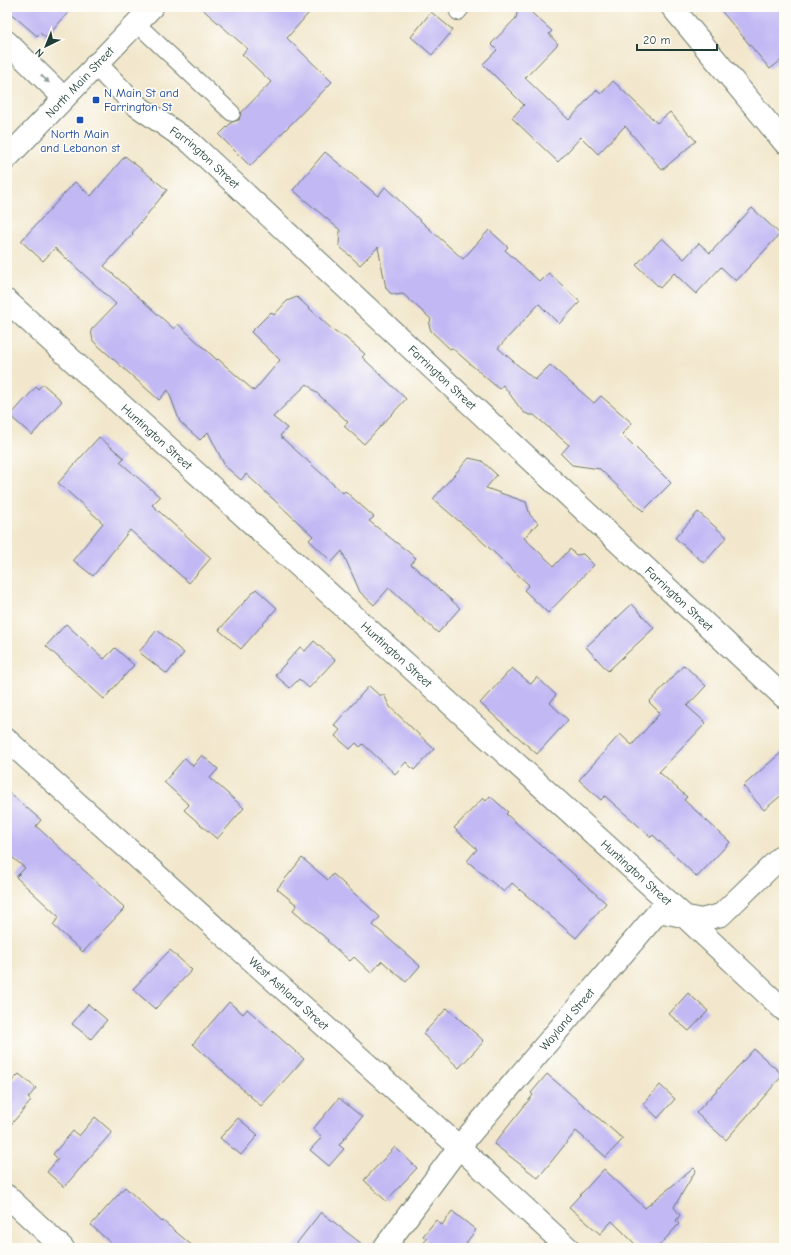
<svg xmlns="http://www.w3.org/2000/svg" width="791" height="1255" viewBox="0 0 791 1255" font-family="'Comic Neue',sans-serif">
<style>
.building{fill:#c1b8f4}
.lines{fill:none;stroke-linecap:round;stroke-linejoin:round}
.service-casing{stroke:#697869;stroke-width:18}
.minor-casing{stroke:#697869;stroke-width:24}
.tertiary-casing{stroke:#697869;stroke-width:24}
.secondary-casing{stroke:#697869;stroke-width:24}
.service{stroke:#fff;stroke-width:16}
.minor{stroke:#fff;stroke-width:22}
.tertiary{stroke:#fff;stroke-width:22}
.secondary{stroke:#fff;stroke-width:22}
.oneway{fill:#8f9e9a}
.transit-dot{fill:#1a4fb4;stroke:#fdfcf7;stroke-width:1.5}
.labels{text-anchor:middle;stroke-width:3.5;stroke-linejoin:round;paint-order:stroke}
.street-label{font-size:12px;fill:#1f3d34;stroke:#fdfcf7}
.transit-label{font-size:12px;fill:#164399;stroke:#fdfcf7;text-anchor:start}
</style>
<rect width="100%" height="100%" fill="#fdfcf7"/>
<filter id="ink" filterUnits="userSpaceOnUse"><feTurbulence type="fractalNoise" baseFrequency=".025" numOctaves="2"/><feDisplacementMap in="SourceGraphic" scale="8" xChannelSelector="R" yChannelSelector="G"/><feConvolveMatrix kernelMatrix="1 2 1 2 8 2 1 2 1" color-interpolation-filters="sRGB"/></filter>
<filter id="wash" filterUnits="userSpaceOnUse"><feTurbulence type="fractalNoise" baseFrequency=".012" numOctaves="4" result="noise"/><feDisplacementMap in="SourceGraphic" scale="16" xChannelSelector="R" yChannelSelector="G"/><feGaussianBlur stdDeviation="0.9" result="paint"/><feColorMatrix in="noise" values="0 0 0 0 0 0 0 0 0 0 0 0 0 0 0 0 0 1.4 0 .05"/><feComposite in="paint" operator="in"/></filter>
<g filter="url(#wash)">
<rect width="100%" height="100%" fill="#f2e7cc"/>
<g id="blocks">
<path class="building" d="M7,7H73L46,38L40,33L37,36L7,10Z
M200,7H314L287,38L332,82L250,166L219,135L232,122L239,120L241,113L271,82L242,54L248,49Z
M518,7H525L552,31L549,34L558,44L525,78L569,120L596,90L601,94L613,81L657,123L670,112L696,141L662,170L625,126L598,154L581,137L558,162L512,118L524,105L483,64L497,50L491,44L516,18Z
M718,7H784V58L770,69Z
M431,12L453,30L432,55L411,37Z
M325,152L378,196L385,187L425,225L463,259L489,230L508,247L505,250L540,282L549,273L580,302L559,324L539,304L498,348L535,380L550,365L594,403L601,396L632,423L622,434L671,483L643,511L600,469L572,465L561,454L569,445L534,415H529L523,412L503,385L499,389L452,348L450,349L431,331L429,325L431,319L403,294L396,295L390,293L386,288L378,247L360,265L339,246L340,230L293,190Z
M125,156L167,190L132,233L133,234L104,266L174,329L178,324L217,360L218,359L254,391L280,360L251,332L271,312L274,315L287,301L297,297L335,332L345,337L365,354L362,357L406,399L364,444L344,426L348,422L307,384L273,417L287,428L280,436L343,493L345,491L374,517L369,521L416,558L411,564L460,608L438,633L389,588L374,605L360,592L342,551L332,562L309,540L313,536L246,474L241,480L225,466L208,432L200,440L180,422L168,390L159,400L93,341L91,330L116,304L55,248L43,261L21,241L75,182L91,196Z
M752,208L780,234L736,281L721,267L696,294L674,273L660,288L636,265L662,238L684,259L699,243L710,253Z
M43,384L62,401L32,435L10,416L36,387L38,389Z
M99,437L124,458L120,462L160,497L152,505L211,558L189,583L130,530L93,576L73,560L103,523L58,483Z
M469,458L482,461L497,475L486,488L526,502L530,515L538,523L524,538L554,566L570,549L576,555L583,554L594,565L548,613L524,590L529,585L473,533L433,499Z
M698,512L727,537L704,563L675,538Z
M256,589L277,608L241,649L219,630Z
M632,604L654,628L608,671L586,647Z
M66,624L104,659L115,648L134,665L104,699L46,646Z
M157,630L184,653L167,674L139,652Z
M314,641L335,660L309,688L299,679L290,688L275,675L300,647L305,651Z
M684,665L706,686L687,706L706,723L659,772L687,797L684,800L730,842L697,877L653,835L651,837L605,796L601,800L579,780L620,734L632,745L660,713L649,702Z
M512,668L531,684L537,677L556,695L550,703L568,720L537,754L480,703Z
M369,686L379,695H384L390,707L434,749L414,770L406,762L395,774L363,744L360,747L356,743L350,749L335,736L340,730L334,725Z
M784,750V793L764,810L743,786Z
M202,755L218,769L210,778L244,808L217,839L184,810L189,805L164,782L185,758L193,766Z
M7,791L41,820L36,826L125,908L83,952L53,925L59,917L16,877L25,868L7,853Z
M490,796L508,812L506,814L606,903L576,938L512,883L504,892L467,861L477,849L454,828L483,798L486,801Z
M302,858L328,880L333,874L380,917L373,925L420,966L406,982L382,961L371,973L354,957L350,961L327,941L328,940L293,910L297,905L277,889Z
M170,950L192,970L155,1009L133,989Z
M688,993L708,1011L689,1031L669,1014Z
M229,1002L243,1014L247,1009L304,1059L261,1106L193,1044Z
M88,1004L107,1020L91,1039L72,1024Z
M447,1008L484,1041L459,1068L423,1034Z
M754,1049L783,1075L726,1140L696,1113Z
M19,1074L36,1088L28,1098L31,1101L7,1129V1078L11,1082Z
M547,1074L623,1139L606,1157L576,1131L538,1178L494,1144L533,1095L531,1093Z
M660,1085L675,1099L658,1118L643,1104Z
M339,1098L362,1117L339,1145L344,1149L329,1166L310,1150L322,1137L313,1129Z
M95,1117L112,1132L64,1187L47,1172L58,1159L53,1154L73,1131L79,1136Z
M238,1118L258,1135L241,1155L220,1138Z
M395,1147L417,1168L386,1201L364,1180Z
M694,1168L696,1170L674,1207L680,1215L676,1221L679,1224L657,1248H639L612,1221L600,1234L569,1207L604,1169L645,1208Z
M125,1187L162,1222L163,1221L195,1248H116L91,1225Z
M452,1211L476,1230L466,1243L473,1248H419L427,1239L423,1236L436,1220L442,1225Z
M321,1212L367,1248H293Z"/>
</g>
</g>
<g filter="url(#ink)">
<use href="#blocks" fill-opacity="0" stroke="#697869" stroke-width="1"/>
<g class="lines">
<defs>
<path id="service" d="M458,12L462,7
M136,23L232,113"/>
<g id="minor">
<path d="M7,42L64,98"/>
<path id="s1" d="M96,64L133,103L191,143L784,697"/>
<path id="s2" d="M7,301L683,915L784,1010"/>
<path id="s3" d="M7,740L459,1147L568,1248"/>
<path d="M7,1196L63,1248"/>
<path id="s4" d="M384,1248L459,1147L659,911L701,920L721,915L784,854"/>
</g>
<path id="tertiary" d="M672,7L784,142"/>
<g id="secondary">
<path id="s5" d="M7,158L152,7"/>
</g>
</defs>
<use href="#service" class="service-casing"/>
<use href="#minor" class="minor-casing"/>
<use href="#tertiary" class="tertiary-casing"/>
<use href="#secondary" class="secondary-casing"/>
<use href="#service" class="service"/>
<use href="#minor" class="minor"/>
<use href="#tertiary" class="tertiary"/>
<use href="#secondary" class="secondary"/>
</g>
<defs><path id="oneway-solid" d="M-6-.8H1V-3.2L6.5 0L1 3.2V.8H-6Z"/></defs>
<use class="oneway" href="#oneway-solid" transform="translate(45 79) rotate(44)"/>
</g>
<g class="transit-dot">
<rect x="92" y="96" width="8" height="8" rx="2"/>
<rect x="76" y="116" width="8" height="8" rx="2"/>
</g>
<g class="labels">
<g class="street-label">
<text dy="4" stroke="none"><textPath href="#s5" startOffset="105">North Main Street</textPath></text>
<text dy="4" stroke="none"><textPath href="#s1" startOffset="144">Farrington Street</textPath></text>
<text dy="4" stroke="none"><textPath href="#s1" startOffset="468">Farrington Street</textPath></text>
<text dy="4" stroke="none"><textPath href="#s2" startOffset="202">Huntington Street</textPath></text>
<text dy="4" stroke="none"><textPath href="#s1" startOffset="792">Farrington Street</textPath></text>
<text dy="4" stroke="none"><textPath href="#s2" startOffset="526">Huntington Street</textPath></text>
<text dy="4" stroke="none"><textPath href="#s2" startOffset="850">Huntington Street</textPath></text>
<text dy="4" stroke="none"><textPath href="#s3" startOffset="379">West Ashland Street</textPath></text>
<text dy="4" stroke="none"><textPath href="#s4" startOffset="293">Wayland Street</textPath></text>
</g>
<g class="transit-label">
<text x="104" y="97">N Main St and<tspan x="104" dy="14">Farrington St</tspan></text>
<text x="80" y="138" text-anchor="middle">North Main<tspan x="80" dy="14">and Lebanon st</tspan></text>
</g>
</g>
<rect width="791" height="1255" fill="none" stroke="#fdfcf7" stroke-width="24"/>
<g transform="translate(46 46) rotate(223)" stroke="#fdfcf7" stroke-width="3" paint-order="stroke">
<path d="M0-3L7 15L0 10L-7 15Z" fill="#1f3d34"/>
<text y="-6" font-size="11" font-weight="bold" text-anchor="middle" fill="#1f3d34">N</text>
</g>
<path d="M637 44v6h80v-6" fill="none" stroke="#1f3d34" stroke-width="2"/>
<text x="643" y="44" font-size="12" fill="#1f3d34" stroke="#fdfcf7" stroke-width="3" paint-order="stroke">20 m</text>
</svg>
